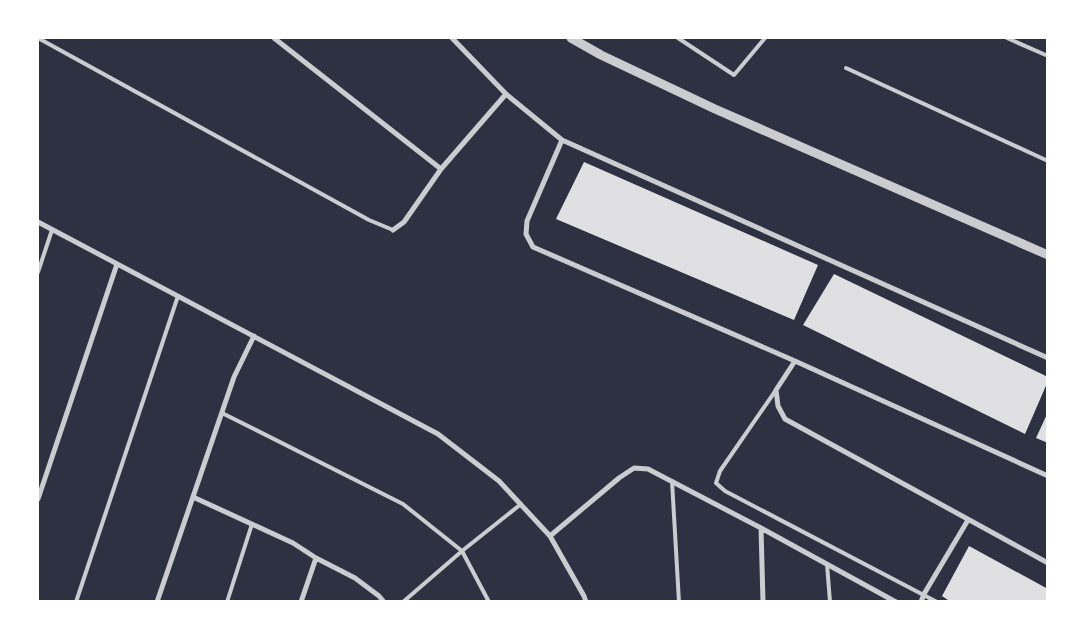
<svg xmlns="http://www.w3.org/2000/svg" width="1085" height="639" viewBox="0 0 1085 639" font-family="Mulish,sans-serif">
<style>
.building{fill:#e0e0e3}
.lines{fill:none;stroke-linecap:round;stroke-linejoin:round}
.service{stroke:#caccd0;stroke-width:4}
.minor{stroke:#caccd0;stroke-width:5}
.tertiary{stroke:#caccd0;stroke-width:9}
</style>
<rect width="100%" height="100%" fill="#2d3142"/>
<path class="building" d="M584,162L818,265L794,320L556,219Z
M834,274L1048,377V381L1025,434L803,325Z
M1048,412V443L1036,438Z
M969,546L1048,589V602H951L942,596Z"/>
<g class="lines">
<path class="service" d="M38,38L369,220L393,230
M678,38L734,75L765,38
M1007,38L1048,56
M846,68L1048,161
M38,272L52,230
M776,390L720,471L716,483L725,491L937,602
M222,413L403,504L462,551L489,602
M672,481L679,602
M827,564L830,602
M76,602L178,296
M227,602L252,524
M403,602L462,551L521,504"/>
<path class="minor" d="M274,38L441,169
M452,38L506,94L562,140L1048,358
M562,140L527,221L526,234L533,247L795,361L1048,476
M38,222L438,434L499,481L550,536L584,596L586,602
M393,230L404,222L441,169L506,94
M795,361L776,390L778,406L785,419L1048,563
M193,497L293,543L316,558L355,578L379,596L384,602
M38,499L117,264
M761,528L763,602
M550,536L619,478L634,468L648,469L761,528L896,602
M157,602L234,377L254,336
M301,602L316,558
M921,602L924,594L968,520"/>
<path class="tertiary" d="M571,38L601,55L715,109L1048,255"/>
</g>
<rect width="1085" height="639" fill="none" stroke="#ffffff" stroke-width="78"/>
</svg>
